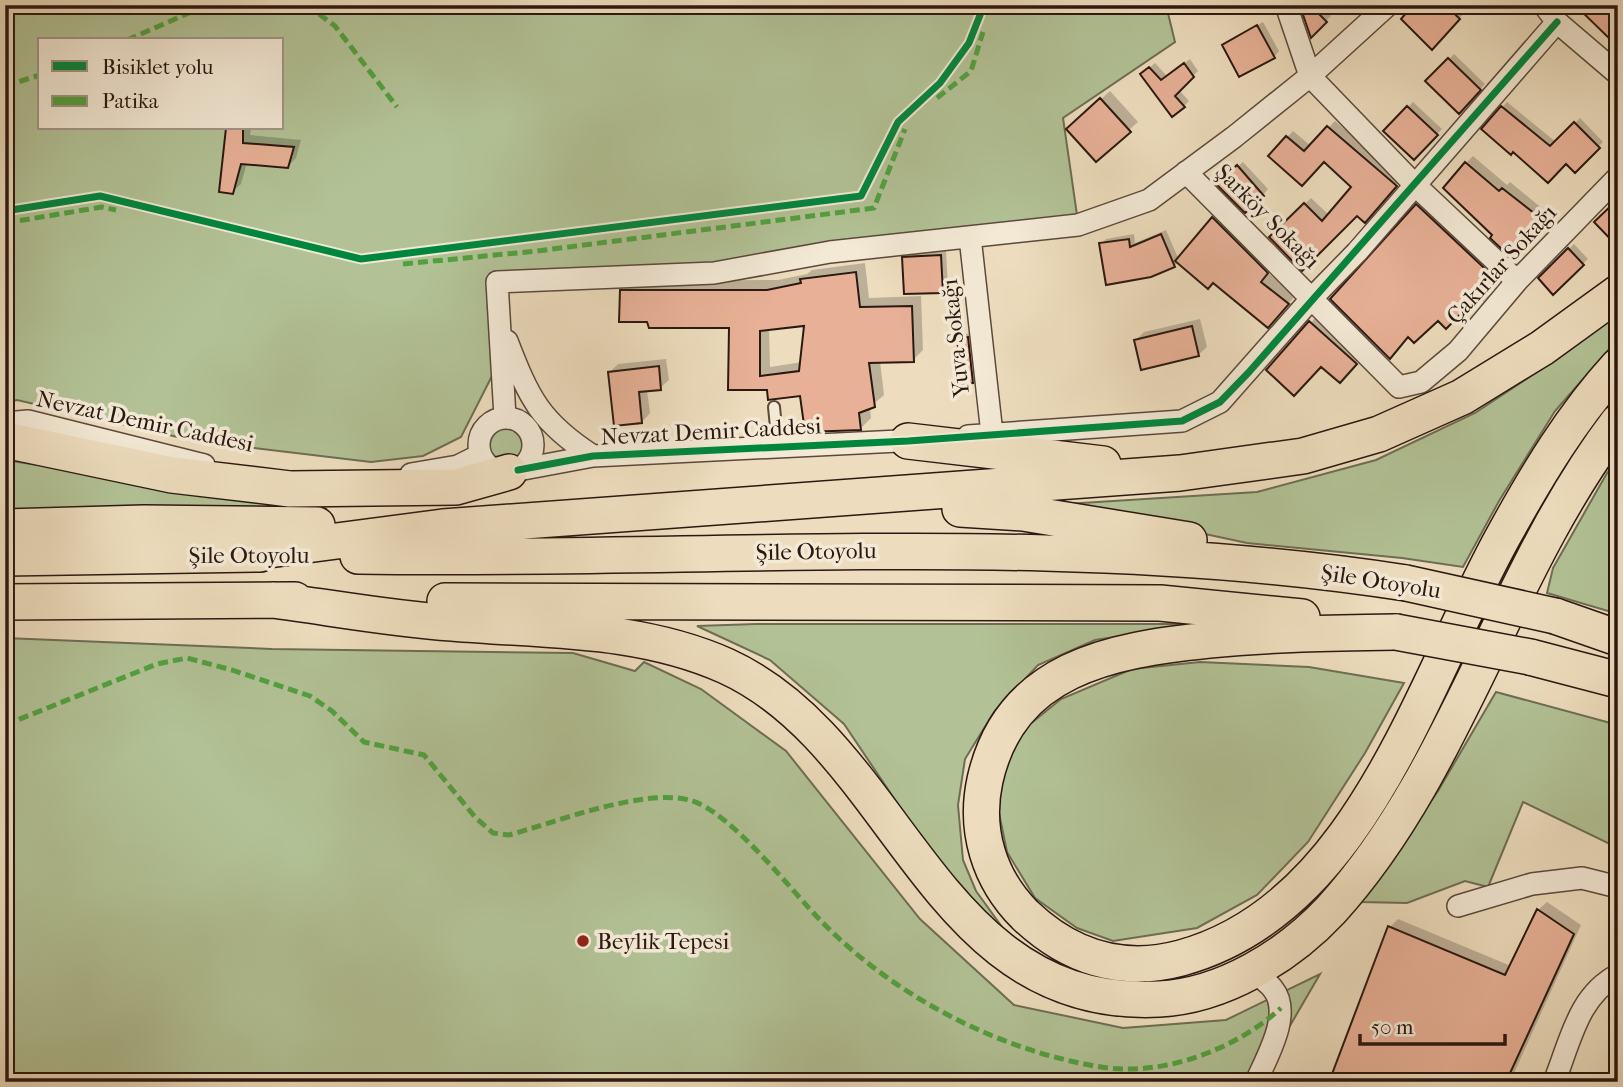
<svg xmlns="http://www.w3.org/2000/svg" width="1623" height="1087" viewBox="0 0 1623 1087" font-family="'IM FELL French Canon',serif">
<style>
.green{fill:#b2c296;stroke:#6e6d54;stroke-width:2;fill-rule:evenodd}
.shadow{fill:#0003;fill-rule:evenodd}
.building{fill:#e8b197;stroke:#2b1811;stroke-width:2;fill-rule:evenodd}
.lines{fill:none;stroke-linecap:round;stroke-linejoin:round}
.service-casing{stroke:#5c493c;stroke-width:14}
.minor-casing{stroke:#5c493c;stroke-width:24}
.trunk-casing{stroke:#2b1811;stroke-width:38}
.service{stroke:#f3e9d5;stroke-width:10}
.minor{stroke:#f3e9d5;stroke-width:21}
.trunk{stroke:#edddbe;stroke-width:35}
.trunk-bridge-casing{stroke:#2b1811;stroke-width:38;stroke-linecap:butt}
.trunk-bridge{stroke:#edddbe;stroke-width:35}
.quiet{stroke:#51a13f;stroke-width:5;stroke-dasharray:10 5;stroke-linecap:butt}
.cycleway-casing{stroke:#f3e9d5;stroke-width:11}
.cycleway{stroke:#00873e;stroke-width:7}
.poi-dot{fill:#8f2418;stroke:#f3e9d5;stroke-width:2.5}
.labels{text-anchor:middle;stroke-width:7;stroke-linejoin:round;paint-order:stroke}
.street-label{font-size:23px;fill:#2b1811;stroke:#f3e9d5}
.poi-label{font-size:23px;fill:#2b1811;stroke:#f3e9d5;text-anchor:start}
</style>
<rect width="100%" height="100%" fill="#edddbe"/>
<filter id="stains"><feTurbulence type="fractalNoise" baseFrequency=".00286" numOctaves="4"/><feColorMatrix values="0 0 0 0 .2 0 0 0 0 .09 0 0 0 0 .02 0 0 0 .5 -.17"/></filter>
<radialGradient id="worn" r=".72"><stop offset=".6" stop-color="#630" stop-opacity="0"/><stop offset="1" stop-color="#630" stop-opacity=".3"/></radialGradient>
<path class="green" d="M5,5H1166L1175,42L1063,118L1077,215L736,262L494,274L493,374L461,437L423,456L371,462L195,441L17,400L5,403ZM40,40H282V128H40Z
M1618,312V339L1555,411L1499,501L1463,567L1402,558L1247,543L1065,504L1257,492L1376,460L1475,413L1558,358Z
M487 445a18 18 0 1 1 36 0a18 18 0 1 1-36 0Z
M5,460L327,509L5,517Z
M1618,460V614L1547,593L1553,568L1607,473Z
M756,624H1198L1095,640L1038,665L994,712L965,759L958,805L963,860L976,891L1005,931L953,886L844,724L770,660L697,626Z
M5,638L272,649L573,653L635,671L644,662L701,689L786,751L920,919L1014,1005L1123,1028L1226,1020L1320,974L1284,1036L1264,1082H5Z
M1200,662L1309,667L1404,683L1365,753L1308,842L1257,895L1197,928L1113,941L1077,928L1035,898L1007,852L997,803L1006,760L1029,725L1061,699L1132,669Z
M1496,692L1618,725V848L1523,802L1488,887L1465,881L1407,903L1361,902L1438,791Z"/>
<path class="shadow" d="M1307,5H1320L1331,16L1312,35Z
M1415,5H1462L1467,10L1440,39Z
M1263,22L1279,51L1274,57L1224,45Z
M1454,54L1485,84L1459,112L1428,81Z
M1190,59L1198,71L1179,90L1189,101L1184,106L1148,69L1155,63L1167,76Z
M1110,91L1138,122L1129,130L1077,121Z
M1413,102L1442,129L1414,158L1385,131Z
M1507,102L1556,142L1580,118L1603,142L1575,170L1566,161L1513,150L1502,108Z
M1335,121L1402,178L1371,215L1357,214L1272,237L1311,198L1329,215L1354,187L1324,160L1270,156L1293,131L1311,146Z
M228,128H251L250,135L301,140L296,158L287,167L247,163L241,184L232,192L221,190Z
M1473,156L1507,185L1510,182L1544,210L1515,246L1495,235L1466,163Z
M1243,162L1268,189L1263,195L1224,179Z
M1424,198L1504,273L1490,291L1478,294L1409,335L1332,298Z
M1222,211L1275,264L1268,273L1296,295L1276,317L1179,261L1174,266L1101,244L1106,239L1134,234L1135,243L1166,230L1179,260Z
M1574,244L1588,259L1553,292L1540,278Z
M946,251L948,286L942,291L904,258L909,253Z
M865,263L869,298L921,296L923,350L913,360L880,361L884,395L870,407L871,418L861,428L802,394L768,388H730L731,327L649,320L622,291L632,281L778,280L807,274L812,270ZM806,324L802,362L770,367L769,328Z
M1316,317L1361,358L1340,381L1321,364L1268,370Z
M1200,319L1207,347L1198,355L1136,340L1144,332Z
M973,333L978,376L972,381L959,339L964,334Z
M666,359L669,380L660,388L647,390L650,413L642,422L610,372L618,364Z
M1547,902L1581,925L1510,1082H1331L1390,927L1398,919L1511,966L1538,910Z"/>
<path class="building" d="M1305,5H1310L1327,22L1311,38L1301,9Z
M1413,5H1445L1460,19L1432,50L1401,19Z
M1575,5H1618V47Z
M1257,25L1275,58L1239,77L1222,45Z
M1448,58L1481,90L1459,114L1425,81Z
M1184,63L1194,77L1175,96L1185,107L1172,117L1140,74L1149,67L1161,80Z
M1100,98L1131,132L1096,162L1066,129Z
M1407,106L1438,135L1414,160L1383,131Z
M1501,106L1550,146L1574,122L1600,148L1575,173L1566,164L1548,183L1513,152L1511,155L1481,129Z
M1327,126L1397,186L1365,223L1357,216L1302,271L1269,237L1304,203L1322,221L1351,187L1324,162L1302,186L1268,156L1286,136L1304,151Z
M226,128H243V143L294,147L288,168L241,164L233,194L219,192Z
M1465,162L1499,191L1502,188L1539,217L1508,255L1490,238L1492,235L1443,188Z
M1237,165L1264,196L1245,213L1216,184Z
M1618,199V247L1594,222Z
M1416,204L1498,281L1483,300L1478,296L1446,329L1438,321L1414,343L1408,337L1390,359L1330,299Z
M1212,217L1268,273L1261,282L1289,304L1268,328L1213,283L1208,289L1175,261Z
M1161,234L1175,267L1151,277L1106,285L1099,243L1129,239L1130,247Z
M1568,248L1584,265L1553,295L1538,278Z
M941,255L943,293L904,294L902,257Z
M856,272L860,307L912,306L914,362L869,363L875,407L859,413L861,430L805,432L800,396L768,400L767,390H728L729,328H649L647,322H619L620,290H767L801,283L800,279ZM804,326L799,371L760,376V331Z
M1309,321L1357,364L1340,383L1321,367L1294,396L1266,370Z
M1192,326L1199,356L1141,370L1134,340Z
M968,337L973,383L962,384L957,338Z
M659,366L661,390L639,392L642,423L614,426L608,372Z
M1537,909L1574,934L1506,1082H1329L1388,926L1505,975Z"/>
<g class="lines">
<defs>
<path id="service" d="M774,407L778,447"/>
<path id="minor" d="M1286,5L1310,76L1415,185L1517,281
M1544,5L1557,22L1618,74
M1186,172L1399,387L1421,382L1458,351L1517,281L1618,177
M970,237L992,434
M507,341C529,398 540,422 593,456
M505,417L497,282L714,273L830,252L1078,225L1149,200L1234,137L1310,76L1388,5
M479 445a27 27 0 1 1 54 0a27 27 0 1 1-54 0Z
M5,423L28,421L204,465
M968,436L1182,421L1220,402L1312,298L1357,252L1557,22
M518,470L593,456L919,440
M411,474L458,466L480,455
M1458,906L1532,884L1582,878L1618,887
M1253,971C1259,977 1268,982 1273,989C1293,1014 1266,1058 1256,1082
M1554,1082C1570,1043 1578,995 1618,975"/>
<path id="trunk" d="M5,440L172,475L290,489L456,487L509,472
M908,441L1103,464
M960,509L1023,513L1189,540
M5,527L144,523L317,525
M238,554L443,527L1180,473L1303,456L1379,434L1462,397L1542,348L1618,293
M358,556C707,562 1059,529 1406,583
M5,558L260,554
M273,600C333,608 392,619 452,623C545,631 639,627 726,666C900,745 932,1011 1159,999C1223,996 1288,956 1331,910C1457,772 1503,573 1618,422
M445,601L1160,603L1302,617
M5,602L295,600
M1555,616L1618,638
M1396,632C1333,633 1271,634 1209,640C1111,650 1010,668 985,780C974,830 989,879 1025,915C1069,957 1121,974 1181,958C1362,909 1423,679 1505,533C1537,475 1573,415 1618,366
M1530,657L1618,680"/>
</defs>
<use href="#service" class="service-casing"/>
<use href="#minor" class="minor-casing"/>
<use href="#trunk" class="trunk-casing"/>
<use href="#service" class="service"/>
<use href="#minor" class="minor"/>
<use href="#trunk" class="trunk"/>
<defs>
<path id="trunk-bridge" d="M1406,583L1555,616
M1396,632L1530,657"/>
</defs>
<use href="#trunk-bridge" class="trunk-bridge-casing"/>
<use href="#trunk-bridge" class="trunk-bridge"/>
<path class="quiet" d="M307,5L335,26L397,107
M127,40L207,5
M5,86L40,75
M937,98L971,71L983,32
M5,223L102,207L116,210
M403,264L537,251L874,208L905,129
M5,725L157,664L187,658L232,670L310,696L332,711L364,742L424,755L475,817L493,833L509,835C556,822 643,788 689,800C730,810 792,892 824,924C896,997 1000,1051 1101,1067C1164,1077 1236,1049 1281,1008"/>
<defs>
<path id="cycleway" d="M5,211L100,196L361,259L861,196L898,122L940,83L969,43L984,5
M518,470L593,456L908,441L1182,421L1220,402L1249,372L1557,22"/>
</defs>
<use href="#cycleway" class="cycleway-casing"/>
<use href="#cycleway" class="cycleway"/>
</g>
<circle class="poi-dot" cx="583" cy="941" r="7"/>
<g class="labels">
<g class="street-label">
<text transform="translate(1268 216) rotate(45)" y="8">Şarköy Sokağı</text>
<text transform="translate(1501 264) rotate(-48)" y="8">Çakırlar Sokağı</text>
<text transform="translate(955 338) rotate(-96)" y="8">Yuva Sokağı</text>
<text transform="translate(145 421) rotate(12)" y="8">Nevzat Demir Caddesi</text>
<text transform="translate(711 431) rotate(-3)" y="8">Nevzat Demir Caddesi</text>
<text transform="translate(816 551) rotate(-1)" y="8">Şile Otoyolu</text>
<text x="249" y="563">Şile Otoyolu</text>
<text transform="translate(1381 581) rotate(9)" y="8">Şile Otoyolu</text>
</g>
<g class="poi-label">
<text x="597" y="949">Beylik Tepesi</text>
</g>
</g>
<rect width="1623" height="1087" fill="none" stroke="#edddbe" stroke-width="28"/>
<rect x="7" y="7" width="1609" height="1073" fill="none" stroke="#2b1811" stroke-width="3.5"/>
<rect x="14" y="14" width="1595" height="1059" fill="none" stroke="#2b1811" stroke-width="2"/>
<rect x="38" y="38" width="245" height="91" fill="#f3e9d5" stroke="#a39587" stroke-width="2"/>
<rect x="52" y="61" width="35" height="10" fill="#00873e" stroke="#a39587" stroke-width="2"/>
<text x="102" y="74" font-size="21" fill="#2b1811">Bisiklet yolu</text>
<rect x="52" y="96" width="35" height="10" fill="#51a13f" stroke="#a39587" stroke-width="2"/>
<text x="102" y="108" font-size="21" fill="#2b1811">Patika</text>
<path d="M1360 1034v10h145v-10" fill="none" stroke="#2b1811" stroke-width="3.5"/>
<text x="1371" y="1034" font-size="21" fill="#2b1811" stroke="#f3e9d5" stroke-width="5" paint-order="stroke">50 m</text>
<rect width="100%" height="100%" filter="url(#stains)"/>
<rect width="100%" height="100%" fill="url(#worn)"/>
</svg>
